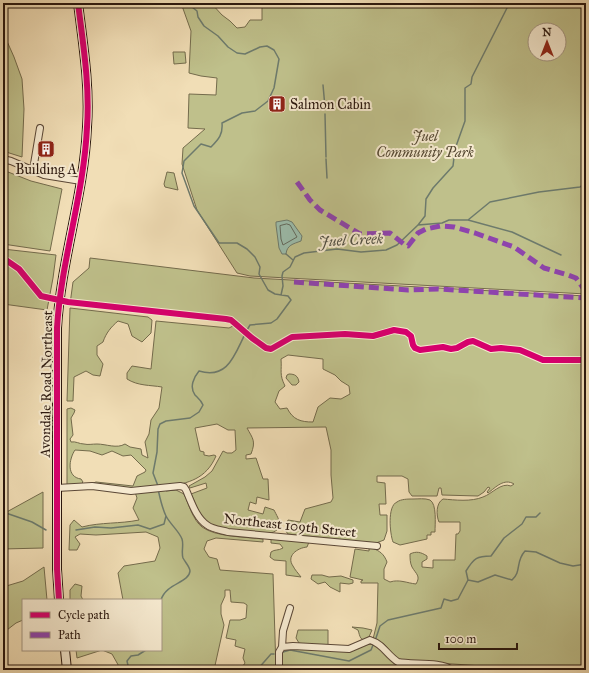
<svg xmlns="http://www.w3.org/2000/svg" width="589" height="673" viewBox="0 0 589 673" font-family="'IM FELL Great Primer',serif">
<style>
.green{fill:#bfc08b;stroke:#746b4c;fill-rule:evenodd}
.water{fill:#9bbcab;stroke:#6d7a6c}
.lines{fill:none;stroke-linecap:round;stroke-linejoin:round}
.shore{stroke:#62695c;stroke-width:1}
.stream{stroke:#6d7a6c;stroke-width:1.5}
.street-casing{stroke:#5b4837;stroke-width:8}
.secondary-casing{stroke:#29160d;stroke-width:10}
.street{stroke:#f6ead0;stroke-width:6}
.secondary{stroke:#f6ead0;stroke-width:8}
.quiet{stroke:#8e44ad;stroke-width:5;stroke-dasharray:10 5;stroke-linecap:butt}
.cycleway-casing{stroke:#f6ead0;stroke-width:8}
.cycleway{stroke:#d6006c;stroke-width:6}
.labels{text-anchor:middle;stroke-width:4;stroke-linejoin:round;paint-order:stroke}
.poi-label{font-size:14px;fill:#29160d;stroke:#f6ead0;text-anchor:start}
.park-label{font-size:14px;font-style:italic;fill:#564933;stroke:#f6ead0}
.street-label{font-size:14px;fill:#29160d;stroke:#f6ead0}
.water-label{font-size:15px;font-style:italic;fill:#515044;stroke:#f6ead0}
</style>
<rect width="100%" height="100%" fill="#f1deb6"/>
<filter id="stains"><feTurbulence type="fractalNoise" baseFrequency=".005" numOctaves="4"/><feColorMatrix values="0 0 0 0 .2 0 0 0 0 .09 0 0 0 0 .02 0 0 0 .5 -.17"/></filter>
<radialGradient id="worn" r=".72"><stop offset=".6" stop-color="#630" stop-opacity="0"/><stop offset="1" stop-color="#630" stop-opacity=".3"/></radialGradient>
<path class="green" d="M181,3H211L222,15L230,21L237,28L245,27L250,20H262V3H586V294L250,276L237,273L197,210L182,164L183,148L205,129L188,128L189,94L216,95L217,78L201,76L189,73L191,31ZM535,30H559V54H535Z
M3,22L6,39L14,57L22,79L24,109L22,157L3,151Z
M173,52H185L186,63L174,64Z
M3,170L31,181L62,189L50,251L3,244Z
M167,172L174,173L178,190L165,187L164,184Z
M3,249L56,255L53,278L47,310L3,304Z
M90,258L254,278L586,296V670H537L398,660L384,644L373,639L377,623L378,583H361V581L363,580L350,577L355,549L369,551V549L372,548C380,551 384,554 387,562L384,569V579L390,582C399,579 407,583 416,584C421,576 416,574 412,567C410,563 410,558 410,554C416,551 421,552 427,556V559L422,562V567L433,568V560H455L456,534H458L460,531V522H439C436,515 436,503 443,499C455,500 471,502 483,497C492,494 501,482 511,486L514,484C504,478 496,487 488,493L487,492L490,488L488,487L484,492L478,496L442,495L441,488H439L437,496H412L409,492L408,479L402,476H377V482L385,483L386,504H379L380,515H387V531L384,540L376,543L288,534L285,530L288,520L300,522L305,509L331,502L333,498L331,475V450L326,427L247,428C253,439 256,441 251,454L246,455V459L256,458L263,479H268L269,500L257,497L256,504L250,502L248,510L263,514L265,507L274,510C279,520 285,528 271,533C256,533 216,532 206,521C199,514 195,503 191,494L207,488L206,483L190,488L189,486L205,477L212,471L223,451L227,453H232L236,450L235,430H228L217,424L195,428L200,451L204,452V455L209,456L214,455L216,456C206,479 189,483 166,487V491L176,490L184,494C189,505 193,520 202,527C215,537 247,537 263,539V542L216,538L207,541L204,549L209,557L217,559L220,570L273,574L276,670H240L245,663L243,658L245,649L235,646L236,640L226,638L230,620H240L246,618L247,605L244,603L231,602L230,590H225V596L221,605V614L224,625L214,670H121L112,654L102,650L77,658L76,650H161V600H123L118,573L124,566L155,561L160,548L158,537L146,532L96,535L80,534L75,537L80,544L77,550H69L70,525L74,520L82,527C101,522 120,524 139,520L133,508L137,498L134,489L95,485L93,483L96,482L133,486L137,476L145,472L146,470L131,455L123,456L112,451L102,455L90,451L75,450C69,459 66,477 81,479L83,482L80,485L67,486V409L71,408L75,410L74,413L71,418L73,435L70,439L71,442C76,441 79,444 84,444C88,445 92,444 97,444C106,444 117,449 125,444L130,447L141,449L142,455L148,458L145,442L149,434L151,420L159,408L162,387C150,385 138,386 127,379V373L132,366L151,369L156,321L229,328L239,323L131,310L70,304L73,282L89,268ZM288,355L323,359V369L335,375L341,381L349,386L350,394L341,399L330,398L318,407L313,422C301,422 293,420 287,408L280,409L275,402L279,391L285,386C279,374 282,371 281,359Z
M70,308L148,317L152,320L151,333L142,342L132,336L128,324L118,321C111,327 106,333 103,342L97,346V355L103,364L100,376L93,375L86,371L74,377L73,401H67Z
M289,374C295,374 298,376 299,382L296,385H292L286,378L287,375Z
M43,492V548L3,549V514Z
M413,499C418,499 425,498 430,500C437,504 435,524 435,532H431V535H427V539L400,545L393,542C390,534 387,506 397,502C401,499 408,499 413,499Z
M271,539L309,542L307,547C297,548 286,556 293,566C295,570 298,573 301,577L286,575V561L274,560L270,557L271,552C275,549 278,551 283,548L280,544L271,543Z
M44,567L47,600H23V620L16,623L3,633V587L23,581Z
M312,575H322L329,577L341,576L353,580V583L349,584L340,583V592L330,587L325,582L318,584L311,579Z
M75,584L82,586L81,596L83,600H70V590Z
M352,627L363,628L372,630L368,639C360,642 360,636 358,630Z
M298,630H328V645C320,648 307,647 299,643L296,638Z
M367,644L377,645L402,665V670H281V656L283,649L290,648L353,650Z
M405,665L439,667L448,670H404Z"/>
<path class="water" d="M287,220L292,222L302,236L301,241C293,244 287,245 286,254H282L279,248L276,225V222Z"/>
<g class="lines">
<path class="shore" d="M287,224L290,225L297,237L283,245L281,239L280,226Z"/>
<path class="stream" d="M323,85L325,107
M325,114L326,157
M326,159L327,178
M468,220L490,202L539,192L580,187L586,182
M418,225L442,223L449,220H468L512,232L561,255
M286,254L293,260
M281,295L283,286L282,276L283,272L290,267L295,257L304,253L337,249L361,252L386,250L397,245L418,225L425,216L426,199L433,188L453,166L455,149L465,121V88L471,84L472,77L507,8
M158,486L153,473L157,452L158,429L160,424L166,421L190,418L199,412L203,405C201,400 198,398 195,395C189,387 194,377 199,371C232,381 236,347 250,325L271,323L277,319L291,300L288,296L275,294L268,290L259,274L260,267L255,257L247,249L237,243H219L194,206L182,173L184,161L201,144L211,147C219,139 223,134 222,123L242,113L255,111L268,101L274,88L279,59L274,50L267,46L260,47L245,54L237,53L228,47L218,36L204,26L198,17L197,11L187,3
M158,489C160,498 162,508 166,516C170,524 179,531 182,539C184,545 181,552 183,558C185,562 190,567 190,571C189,583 166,583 161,600
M3,512L32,522L46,530
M76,530L95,527L111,528L138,525L150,529L164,524L166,516
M468,580L466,571C474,558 477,556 491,556L504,538L522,524L526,517H536L540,513
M161,605V608
M376,638L380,626L388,620L441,608L444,599L451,601L458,599L468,580L478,582L495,575L512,580C522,571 515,562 525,551L536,552L560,563L573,566L586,564
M283,652L290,650L349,661L371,650L373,645
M129,670L127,661L131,656L138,655L146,650
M257,670L271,654H274"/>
<defs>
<path id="street" d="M3,159L11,161L44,175L81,181
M33,170L40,128
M57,488L92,486L131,491L180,486L184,487L186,490C191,501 196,518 207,525C212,529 221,530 228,532L377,546
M282,647L293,646L349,649L370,640C383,644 387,655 398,662C412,665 441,661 452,670
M279,670V652L282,647L283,631L290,608"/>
<path id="secondary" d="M59,600L57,569V328C61,260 84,195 87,127C90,86 83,44 78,3
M65,650L67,670"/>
</defs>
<use href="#street" class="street-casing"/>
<use href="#secondary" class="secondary-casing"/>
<use href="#street" class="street"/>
<use href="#secondary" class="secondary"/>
<path class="quiet" d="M297,182L310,200L320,210L360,234L390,233L405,245L408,246L418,233L426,229L440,226L454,227L475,233L514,247L544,268L568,275L576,278L586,292
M294,282L408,290L438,289L586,298"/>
<defs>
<path id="cycleway" d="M3,258L19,269L41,296L68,302L226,319L231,320L252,338L266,348L271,349L292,337L345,334L373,336L394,330L406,332L411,336L413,345L415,348L420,350L443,347L451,349L457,348L468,342L473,341L491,349L501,348L520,350L543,360H586
M59,600L57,569V328C61,260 84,195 87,127C90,86 83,44 78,3"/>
</defs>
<use href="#cycleway" class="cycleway-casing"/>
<use href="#cycleway" class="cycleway"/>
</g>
<defs>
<symbol id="building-square" viewBox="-11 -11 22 22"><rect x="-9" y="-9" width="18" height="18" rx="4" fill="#8f2418" stroke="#f6ead0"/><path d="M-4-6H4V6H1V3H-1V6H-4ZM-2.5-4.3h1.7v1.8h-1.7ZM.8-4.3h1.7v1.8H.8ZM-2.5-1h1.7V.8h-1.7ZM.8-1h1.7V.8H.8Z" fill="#fff"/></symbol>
</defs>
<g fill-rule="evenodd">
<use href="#building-square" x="267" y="94" width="20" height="20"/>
<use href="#building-square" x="36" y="139" width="20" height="20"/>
</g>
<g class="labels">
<g class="poi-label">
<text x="290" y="109">Salmon Cabin</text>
<text x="46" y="174" text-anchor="middle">Building A</text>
</g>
<g class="park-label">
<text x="425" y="141">Juel<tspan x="425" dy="16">Community Park</tspan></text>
</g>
<g class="street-label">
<text transform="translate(46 384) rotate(-89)" y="5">Avondale Road Northeast</text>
<text transform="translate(290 525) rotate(6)" y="5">Northeast 109th Street</text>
</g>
<g class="water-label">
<text transform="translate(351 240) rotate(-3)" y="5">Juel Creek</text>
</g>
</g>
<rect width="589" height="673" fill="none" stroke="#f1deb6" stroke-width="16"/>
<rect x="4" y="4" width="581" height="665" fill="none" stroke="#29160d" stroke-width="2"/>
<rect x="8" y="8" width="573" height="657" fill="none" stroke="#29160d"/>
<rect x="22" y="599" width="140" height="52" fill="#f6ead0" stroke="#a49582"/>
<rect x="30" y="612" width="20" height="6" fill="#d6006c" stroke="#a49582"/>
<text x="58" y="619" font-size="12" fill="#29160d">Cycle path</text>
<rect x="30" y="632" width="20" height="6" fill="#8e44ad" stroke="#a49582"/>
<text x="58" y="639" font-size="12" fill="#29160d">Path</text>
<g transform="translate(547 42)"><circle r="19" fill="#f6ead0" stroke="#a49582"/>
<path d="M0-3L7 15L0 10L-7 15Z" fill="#8f2418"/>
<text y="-6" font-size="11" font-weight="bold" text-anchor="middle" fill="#29160d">N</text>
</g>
<path d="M439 643v6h78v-6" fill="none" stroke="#29160d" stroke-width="2"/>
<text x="445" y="643" font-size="12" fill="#29160d" stroke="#f6ead0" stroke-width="3" paint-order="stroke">100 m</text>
<rect width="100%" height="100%" filter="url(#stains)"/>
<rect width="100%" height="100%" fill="url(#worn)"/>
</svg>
